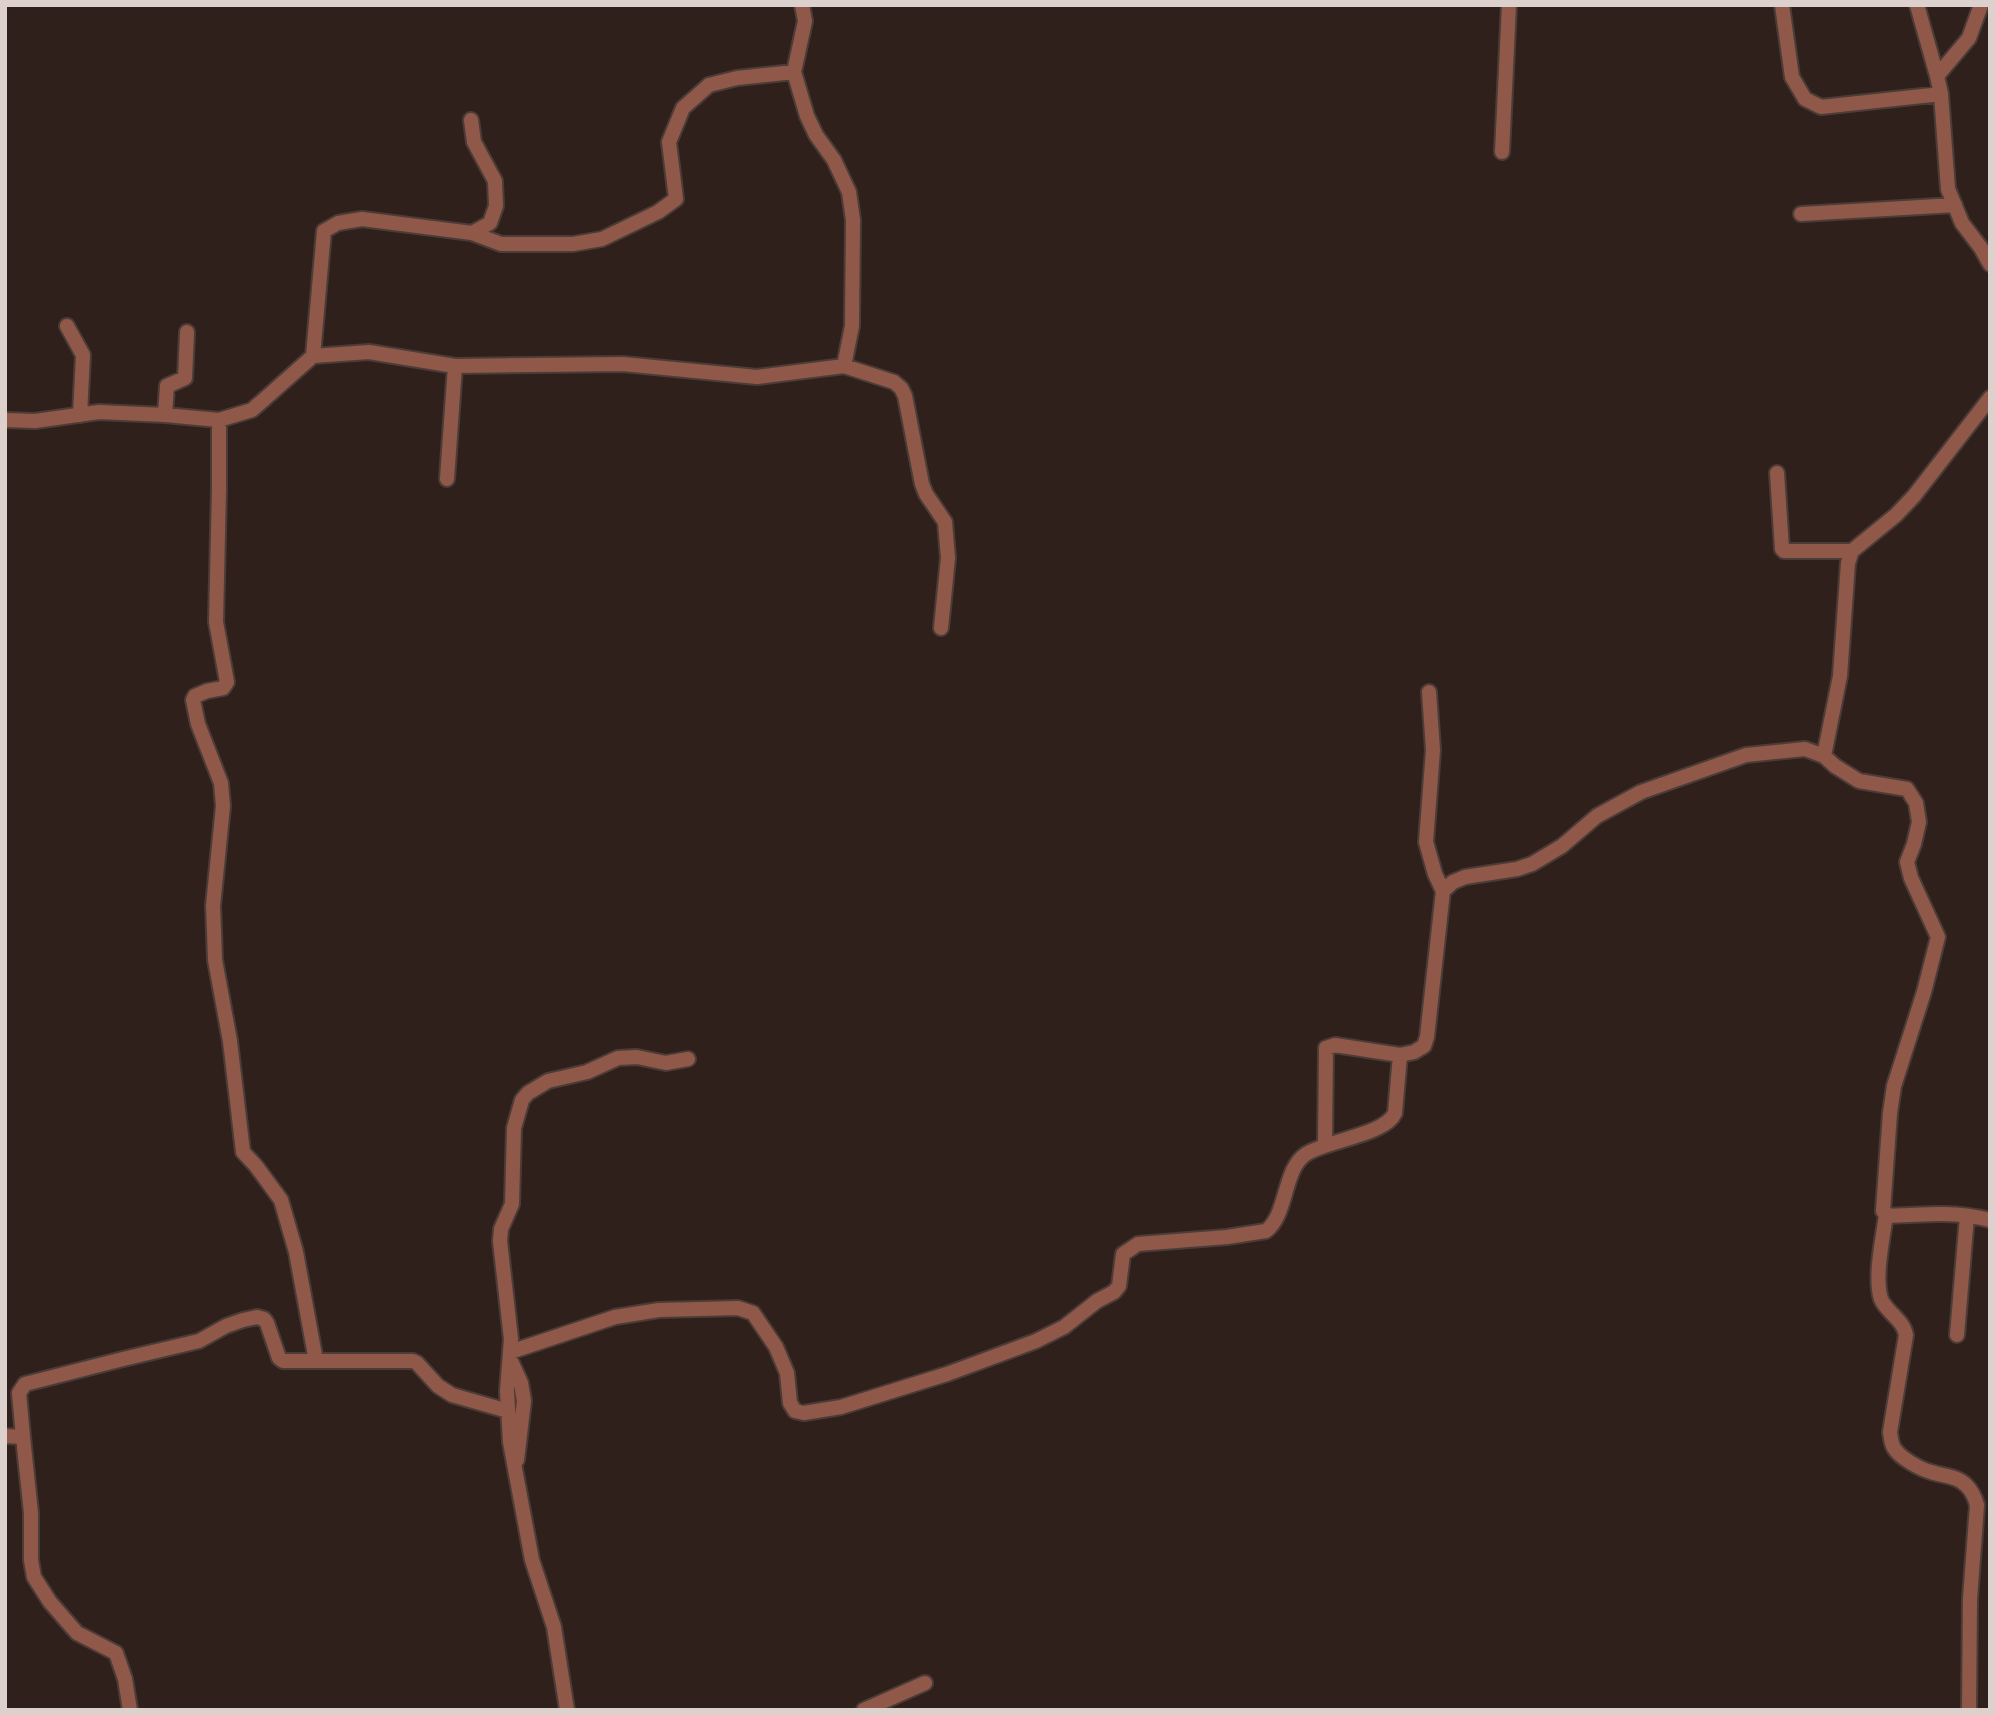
<svg xmlns="http://www.w3.org/2000/svg" width="1995" height="1715" viewBox="0 0 1995 1715" font-family="'Sofia Sans Condensed',sans-serif">
<style>
.lines{fill:none;stroke-linecap:round;stroke-linejoin:round}
.street-casing{stroke:#4c3c37;stroke-width:18}
.street{stroke:#905849;stroke-width:14}
</style>
<rect width="100%" height="100%" fill="#30201b"/>
<g class="lines">
<defs>
<path id="street" d="M802,5L805,21L794,72L807,116L816,135L834,160L849,192L853,220L852,326L844,366
M1782,5L1792,77L1805,99L1821,107L1941,94
M1917,5L1937,76
M1981,5L1969,38L1937,76L1941,94L1948,189L1962,223L1981,248L1990,264
M471,120L474,142L495,181L496,206L490,223L472,233
M1502,152L1509,5
M1801,214L1955,205
M67,326L83,355L80,415
M313,356L369,352L455,366L623,364L757,377L844,366L894,382L901,388L905,396L922,484L926,494L945,522L948,558L941,628
M165,415L167,386L185,378L187,332
M5,420L35,421L99,412L165,415L219,420L252,410L313,356L324,231L338,223L362,219L472,233L501,244H573L602,239L658,212L676,199L669,142L683,108L709,85L737,78L794,72
M219,420V489L216,622L227,682L223,688L207,691L195,696L193,700L198,724L221,783L223,806L213,906L214,931L215,960L230,1041L243,1152L256,1166L281,1200L296,1252L316,1361
M1777,473L1782,549L1784,551H1852
M447,479L455,366
M1429,692L1433,750L1426,842L1435,874L1443,891
M1824,756L1840,676L1848,563L1852,551L1896,515L1914,496L1990,398
M1325,1145L1326,1048L1335,1045L1400,1055
M1886,1215C1883,1237 1874,1278 1881,1299C1887,1313 1903,1319 1906,1335L1890,1432C1891,1438 1891,1443 1894,1448C1900,1458 1920,1469 1931,1472C1943,1476 1958,1476 1967,1486C1972,1491 1975,1498 1977,1505L1970,1599L1969,1710
M1957,1335L1967,1216
M510,1352L615,1317L659,1310L738,1308L753,1313L776,1347L787,1373L790,1403L795,1411L804,1413L841,1407L947,1374L1036,1341L1064,1327L1097,1301L1114,1292L1119,1286L1123,1254L1138,1244L1227,1237L1266,1231C1288,1214 1283,1169 1306,1154C1328,1140 1385,1135 1395,1113L1400,1055L1414,1052L1424,1046L1427,1037L1443,891L1453,882L1465,877L1517,869L1532,864L1562,846L1597,816L1641,792L1746,755L1805,749L1824,756L1835,766L1859,781L1907,789L1916,803L1919,822L1914,844L1907,862L1911,878L1938,937L1924,992L1894,1086L1890,1113L1883,1211L1889,1216C1923,1214 1956,1211 1990,1220
M511,1361L521,1383L524,1401L517,1460
M5,1436L23,1437L31,1513V1560L34,1577L50,1602L77,1633L116,1653L125,1679L130,1710
M23,1437L19,1393L25,1384L123,1359L199,1341L226,1326L243,1320L257,1317L264,1319L267,1323L279,1358L283,1361H413L417,1363L438,1386L452,1395L508,1411
M567,1710L554,1627L532,1560L510,1442L507,1391L511,1339L500,1241L501,1229L512,1204L514,1128L522,1100L528,1093L548,1081L587,1072L618,1058L637,1057L666,1063L688,1059
M864,1710L925,1683"/>
</defs>
<use href="#street" class="street-casing"/>
<use href="#street" class="street"/>
</g>
<rect width="1995" height="1715" fill="none" stroke="#dcd1cd" stroke-width="14"/>
</svg>
